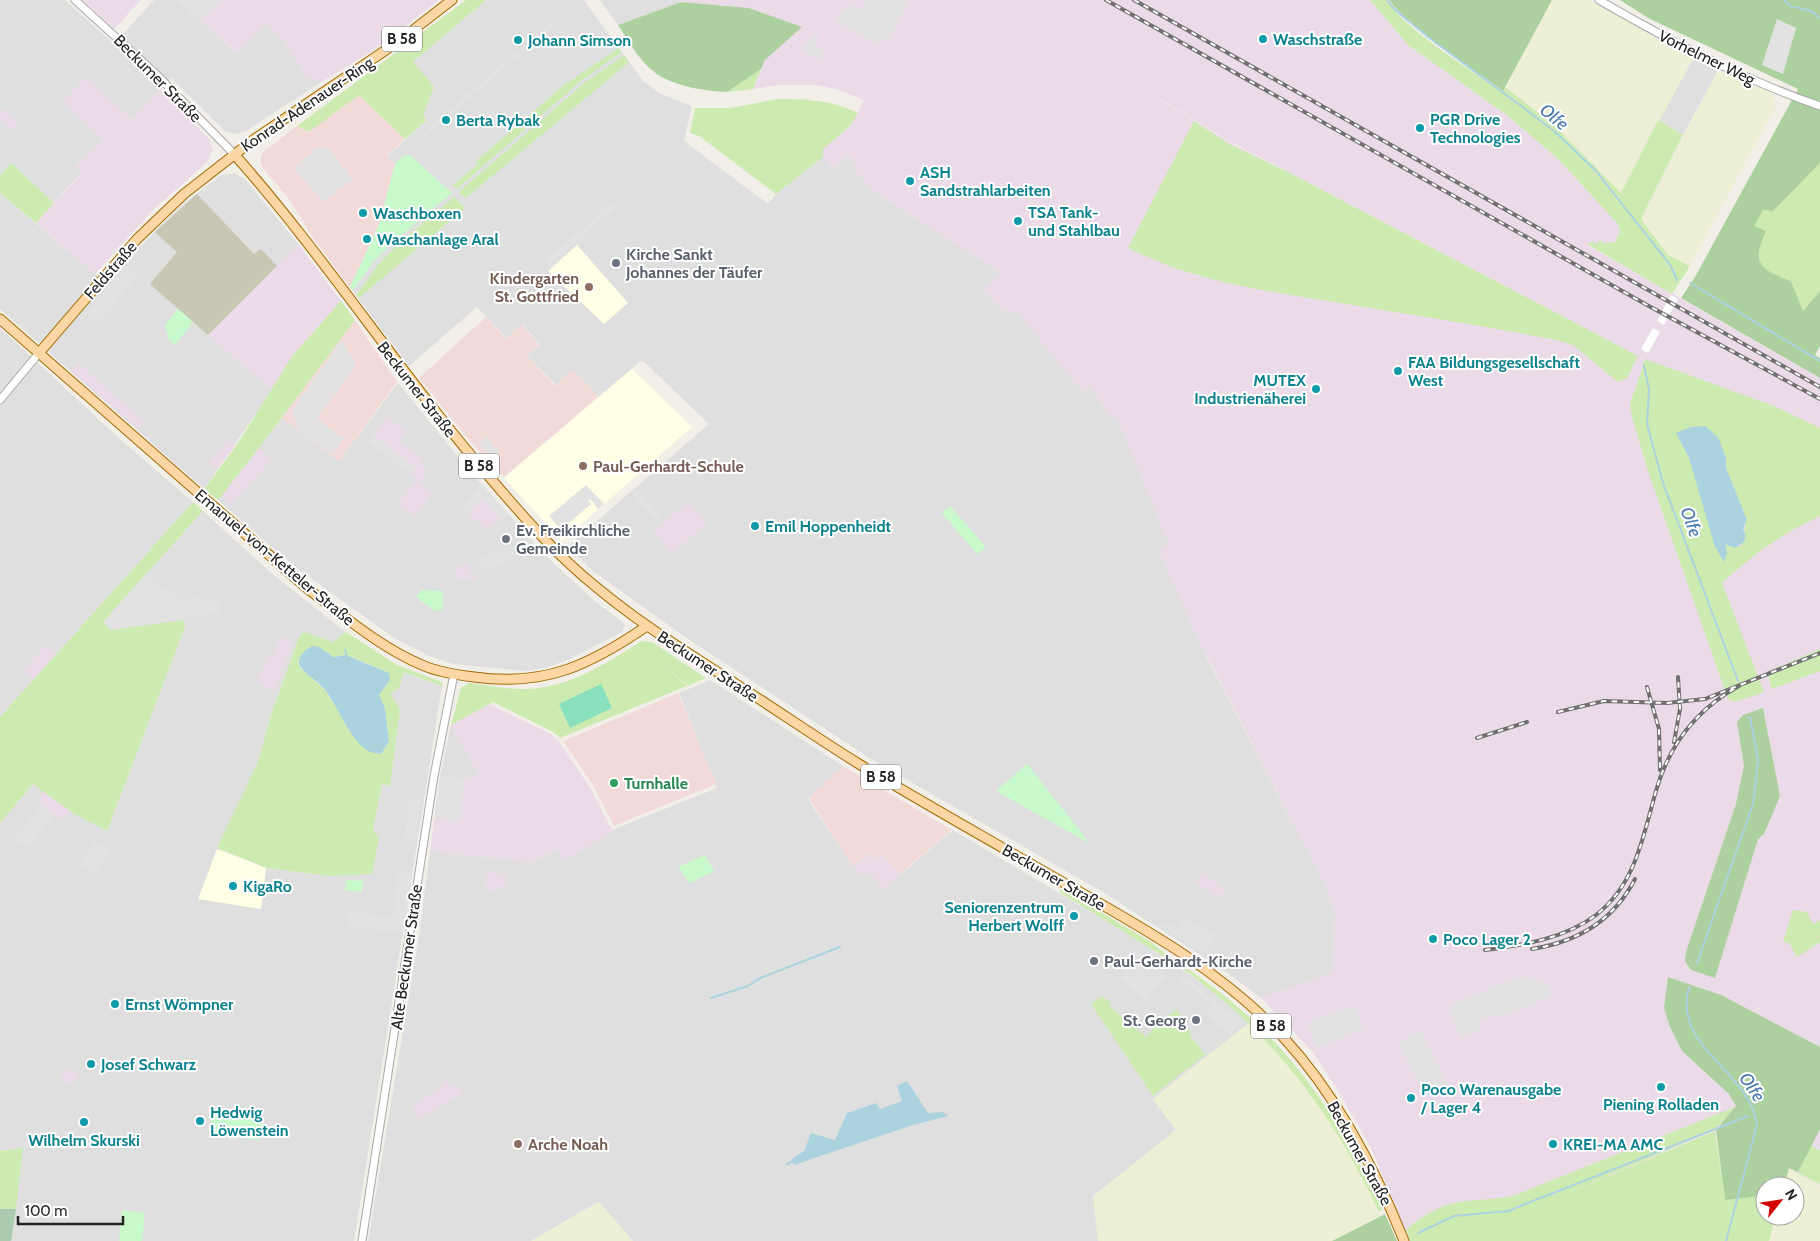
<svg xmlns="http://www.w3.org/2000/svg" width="1820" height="1241" viewBox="0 0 1820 1241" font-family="Cabin,sans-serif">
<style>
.residential{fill:#e0dfdf}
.commercial{fill:#f2dad9}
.industrial{fill:#ebdbe8;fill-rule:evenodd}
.education{fill:#ffffe5}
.construction{fill:#c7c7b4}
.farmland{fill:#eef0d5}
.grass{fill:#cdebb0;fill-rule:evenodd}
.forest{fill:#add19e}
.cemetery{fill:#aacbaf}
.park{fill:#c8facc}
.pitch{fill:#88e0be}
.parking{fill:#e2e2e2}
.water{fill:#aad3df}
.pier{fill:#fff}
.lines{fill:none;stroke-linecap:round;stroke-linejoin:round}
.stream{stroke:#aad3df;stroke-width:2}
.minor-casing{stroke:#a9a9a9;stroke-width:9}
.major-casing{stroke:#a06b00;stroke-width:11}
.minor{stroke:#fff;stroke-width:7}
.major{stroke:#fcd6a4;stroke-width:9}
.rail-casing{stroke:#707070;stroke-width:4}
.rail{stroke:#fff;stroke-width:2;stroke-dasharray:5.5;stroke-linecap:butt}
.culture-dot{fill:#0f9aa8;stroke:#fff;stroke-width:2}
.worship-dot{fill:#6b7280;stroke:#fff;stroke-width:2}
.education-dot{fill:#8d6e63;stroke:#fff;stroke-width:2}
.leisure-dot{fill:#2e9e5b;stroke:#fff;stroke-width:2}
.labels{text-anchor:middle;stroke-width:4;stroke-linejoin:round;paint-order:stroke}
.shield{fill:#fff;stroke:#646464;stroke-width:1}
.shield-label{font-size:15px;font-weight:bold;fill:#222}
.culture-label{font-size:16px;font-weight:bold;fill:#0d838f;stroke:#fff;text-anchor:start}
.street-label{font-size:16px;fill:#222;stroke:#fff}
.worship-label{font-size:16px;font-weight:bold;fill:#5b616d;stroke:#fff;text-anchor:start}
.education-label{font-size:16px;font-weight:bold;fill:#785e54;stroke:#fff;text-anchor:start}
.leisure-label{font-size:16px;font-weight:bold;fill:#27864d;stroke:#fff;text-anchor:start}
.water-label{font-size:18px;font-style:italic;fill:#4a7aab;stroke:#fff}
</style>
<rect width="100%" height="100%" fill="#f2efe9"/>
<path class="residential" d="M0,0H65L114,44L154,0H178L236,53L265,23L285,41L305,76L323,81L246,131L236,134L226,132L171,78L132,120L103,140L76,166L82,172L54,203L11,164L0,176Z
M486,0H584L643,81L661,94L692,106L684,141L768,204L776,194L823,157L833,168L848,155L857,165L854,168L874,191L1001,273L983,289L1002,310L1018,312L1082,391L1090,385L1111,418L1117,416L1170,544L1159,550L1208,660L1326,886L1335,915L1334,973L1261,998L1219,967L1106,894L871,759L688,639L593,571L567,547L709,424L642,360L598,397L573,370L556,385L526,356L540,345L523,325L506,338L477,307L409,366L350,287L387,156L427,120L423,115L413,62Z
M600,0H680L681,2L618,25Z
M1694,58L1718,70L1683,135L1658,120Z
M234,173L244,178L299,245L233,308L208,335L272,390L204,489L0,309V193L107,284L155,231L184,203L221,175Z
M0,328L121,440L193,502L0,717Z
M398,383L468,469L549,559L596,602L625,624L622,632L568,660L545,668L524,671L453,664L429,656L396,639L345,603L293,565L218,500L282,418L339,461Z
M203,511L276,577L346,632L333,642L304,632L300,635L271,715L258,762L218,849L267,868L329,876L373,830L382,784L390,785L400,710L389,693L399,688L403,672L442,686L354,1241H11L23,1148L0,1151V823L33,784L73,813L107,831L185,627L184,620L111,631L103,622Z
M710,680L843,766L808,799L852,865L872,853L882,854L901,874L953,830L1138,940L1202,983L1249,1023L1153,1099L1176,1130L1094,1196L1098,1241H633L598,1202L531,1241H368L419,935L430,851L532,862L557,849L609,834L612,830L717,788L679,693Z
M451,725L478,773L469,779L440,776Z"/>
<path class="commercial" d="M359,95L405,139L387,155L395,164L379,225L350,287L312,237L292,203L262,167L260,160L263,152L297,126L309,132Z
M486,317L506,339L522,325L539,345L526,356L555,386L573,370L598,397L504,477L469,440L419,378Z
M355,320L397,382L339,461L282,418L339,338Z
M678,693L716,784L614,826L594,787L563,741Z
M843,766L952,830L900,874L882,854L876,858L871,853L852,866L809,798Z"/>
<path class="industrial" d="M83,0H141L114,29Z
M178,0H439L375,49L323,81L305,76L285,41L265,23L237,53Z
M680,0H1370L1408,45L1508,116L1559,160L1618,224L1620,232L1615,242L1587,245L1820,378V1185L1716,1130L1506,1220L1453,1228L1430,1241H1410L1370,1146L1346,1104L1313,1052L1261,998L1333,973L1335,915L1326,886L1198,639L1159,550L1169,544L1117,417L1111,418L1090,385L1082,391L1018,313L1002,310L983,289L1001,273L874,191L853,168L857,165L848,155L833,168L823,157V149L849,127L864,100L836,89L816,85H777L753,89L765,60L801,27L749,8L681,2ZM1056,36L1229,141L1620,346L1229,142Z
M86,77L132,120L161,89L209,139L213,150L207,162L152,211L95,274L36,223L82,173L76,166L103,140L63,102Z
M4,109L18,122L11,130L0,119V113Z
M299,245L341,301L293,355L272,390L208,335L233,308Z
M79,364L145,422L139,429L72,371Z
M387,417L406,431L399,441L422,459L419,464L428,471L420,482L411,474L416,467L373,435Z
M227,440L235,446L217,469L209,463Z
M259,448L272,459L232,504L221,493Z
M416,480L432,493L415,516L398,504Z
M482,497L501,520L487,529L468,514Z
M688,502L707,524L672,553L653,532Z
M463,563L470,566L469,574H475V580L455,579L456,567H462Z
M280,637L293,642L274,690L257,683L268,655L273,657Z
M46,645L56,655L33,680L23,671Z
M489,704L551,734L560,743L591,789L612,830L609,834L564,861L557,849L532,862L430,851L440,776L469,779L478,773L451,725Z
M43,792L70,811L62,820L39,802Z
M872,854L875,859L882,854L901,875L882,889L872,874L868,876L865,872L860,875L854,866Z
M487,872L507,875L506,887L499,886L496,892L485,890Z
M1206,872L1210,879L1227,891L1216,897L1195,882Z
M63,1070L77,1072L74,1084L61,1083Z
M448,1080L452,1087L457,1084L463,1093L419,1119L412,1107L443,1086L442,1084Z"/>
<path class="education" d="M577,245L628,303L604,324L548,271Z
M632,369L692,427L562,541L504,478Z
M217,849L266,868L261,909L198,899Z"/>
<path class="construction" d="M197,194L254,254L261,249L277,266L208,335L150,284L177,252L155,232Z"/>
<path class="farmland" d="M1552,0H1590L1661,41L1693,58L1621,193L1557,128L1506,86Z
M1718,70L1768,91L1774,97L1776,106L1690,266L1668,256L1641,219Z
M1249,1023L1298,1076L1324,1112L1365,1181L1381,1215L1332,1241H1098L1093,1196L1176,1130L1153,1099Z
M1789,1169L1820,1185V1241H1769L1776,1216H1795V1186H1784Z
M599,1202L633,1241H531Z"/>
<path class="grass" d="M466,0H486L413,62L434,87L423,115L427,120L405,139L359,95L309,132L297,126Z
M1370,0H1386C1411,34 1467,67 1502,92L1506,87L1557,128L1621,193L1658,120L1683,135L1641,219L1668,255L1690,266L1672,294L1587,244L1592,242L1597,244L1600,240L1604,243L1615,242L1620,232L1618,224L1559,160L1508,116L1408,45Z
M619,48L622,52L581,81L457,189L453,185L478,164L476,161L564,85Z
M624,55L629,62L466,198L459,192L583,84Z
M761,69L753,89L727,92Z
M777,99C805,99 832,100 858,113L849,127L823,149V157L776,194L699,136L690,133L695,108H731Z
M1194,121L1229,144L1288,172L1638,356L1627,378L1618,382L1574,346L1561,341C1490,327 1419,316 1347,304C1272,292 1197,283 1128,248Z
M11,163L54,203L36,223L0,193V176Z
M1820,163V291L1803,311L1791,281C1750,267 1763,263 1754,226L1763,209L1773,211Z
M454,197L465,208L359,298L356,295L379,264L399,243Z
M341,301L355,320L259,448L218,500L204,489L236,446L293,355Z
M1645,359L1774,406L1820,428V516C1780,535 1754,554 1722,583L1764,692L1735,702L1728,699L1648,471L1632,417L1630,404ZM1676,433L1718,437L1726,458V468L1746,520L1742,545C1736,549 1730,548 1725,543L1702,498L1689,458Z
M193,502L203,511L103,622L111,630L184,620L185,627L107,831L73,813L33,784L0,823V717Z
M304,632L333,642L346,632L397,665L442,682V686L404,672L399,688L390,693L400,710L390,786L382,784L373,830L379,838L372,874L329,876L267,868L217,848L258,762L271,715L300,635ZM319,647L334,657L347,655L389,673L390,680L379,695L385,708L389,741L382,753L370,751L338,711L325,690L300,668L298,662L307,648Z
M641,641L652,642L706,678L688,686L662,663L687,686L560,738L553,732L493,702L451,725L461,688L469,683C488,685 508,690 527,689C568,688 608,663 641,641Z
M1820,649V671L1772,689L1767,672Z
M1062,889L1151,942L1169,956L1166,958L1059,892Z
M1793,910L1807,912L1813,924L1820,920V942L1797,957L1789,943L1783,942Z
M1183,969H1188C1264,1020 1316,1082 1359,1162C1367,1176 1381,1195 1382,1210L1379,1212C1332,1112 1273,1034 1183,969Z
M1102,996L1111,1003L1109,1006L1146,1037L1160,1021L1177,1010L1190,1032L1191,1038L1196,1042L1205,1055L1153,1096L1091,1004Z
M1735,1107L1716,1129L1556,1198L1715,1131L1725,1199L1766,1179L1785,1183L1784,1186H1765V1216H1776L1769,1241H1410L1406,1230C1418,1219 1438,1206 1454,1203C1473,1199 1494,1200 1513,1196Z
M1811,1145L1820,1151V1184L1798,1173Z
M23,1148L16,1209H0V1151Z"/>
<path class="forest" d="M1389,0H1552L1503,91C1471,67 1411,30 1389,0Z
M1620,0H1820V163L1773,211L1763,210L1754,226L1766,231C1751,263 1760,270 1791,281L1803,311L1820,291V346L1815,355L1820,358V378L1681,298L1695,277L1798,89L1648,18Z
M681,2L749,8L802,27L765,60L761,69L727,92C704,91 671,86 653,71C638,59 628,40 618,25Z
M1763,708L1780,796L1764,834L1758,839L1715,978L1691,970L1685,961L1686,952L1736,804L1744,766L1737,722L1743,715Z
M1668,977L1721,995L1820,1047V1129L1798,1172L1789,1168L1785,1183L1767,1179L1760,1196L1725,1200L1716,1130L1736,1106L1729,1094L1682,1051L1670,1027L1664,1008Z
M1385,1214L1397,1241H1332Z"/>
<path class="cemetery" d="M0,1209H16L11,1241H0Z"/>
<path class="park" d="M410,155L452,193L393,242L373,262L353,290L350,287L379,225L395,164L404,156Z
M178,309L193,322L175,345L169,340L165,325Z
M950,506L986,547L977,554L942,513Z
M422,590L443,591L442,610H434L416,597Z
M1027,764L1084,836L1089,843L996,791Z
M705,855L714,871L690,883L678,867Z
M346,880L363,881L362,892L345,890Z
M212,1111L264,1118L260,1140L210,1135Z
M122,1210L145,1213L142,1241H119Z"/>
<path class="pitch" d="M601,684L612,708L570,728L559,704Z"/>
<path class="parking" d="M178,0H221L201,21Z
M866,0H909L888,42L883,39L879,45L835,21L839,14L850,5L861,10Z
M1777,19L1796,28L1783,74L1762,65Z
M553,20V26L428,134L424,136L422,134Z
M814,34L819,37L814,46L824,52L820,60L802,50Z
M318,147L328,148L354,181L347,183L325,201L321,200L296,171V166Z
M611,204L615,208L550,265L545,260Z
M126,266L138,276L97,324L85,314Z
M342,340L356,365L317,419L344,438L332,454L299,431L292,410Z
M373,435L416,468L411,474L368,442Z
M486,436L500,452L493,459L479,443Z
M482,484L508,514L501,520L482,497L468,514L461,508Z
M586,485L604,504L598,509L591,500H588L591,504L561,530L549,516Z
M637,490L662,519L658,523L632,493Z
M510,546L512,548L516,558L487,570L477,564L478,559Z
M145,575L164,591L168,587L183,601L201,597L203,602L218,600L221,612L111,630L103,622Z
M440,776L465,779L459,821L435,819Z
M410,798L421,800L415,842L404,840Z
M43,805L55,815L28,848L15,838Z
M95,841L111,850L96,874L81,864Z
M398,872L412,875L405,928L400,932L346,926L348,911L383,916L387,920L396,913L393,908Z
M1186,918L1215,936L1208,949L1209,958L1159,926L1170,924L1178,930Z
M1148,952L1162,964L1159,969L1167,976L1145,1001L1119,977L1140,953L1144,956Z
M1183,975L1241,1021L1230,1034L1206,1015L1213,1006L1180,979Z
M1528,977L1546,983L1552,996L1498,1018L1496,1014L1477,1021L1481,1030L1461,1039L1450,1013L1453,1004L1513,979Z
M1354,1006L1363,1030L1316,1048L1307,1023Z
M1421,1030L1448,1084L1425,1097L1398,1043Z"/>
<path class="water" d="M1705,426L1718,437L1726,458V468L1747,520L1743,529L1746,535L1744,542L1735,548L1725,544L1727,553L1724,562L1715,547L1689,458L1676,433L1691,427Z
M313,646L319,647L334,657L346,655L389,673L390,680L379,695L385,708L389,741L382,753C357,760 338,705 325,690C320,683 299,670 299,663C299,655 306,648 313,646Z
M907,1081L928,1113L943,1112L948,1116L910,1126L794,1165L792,1159L804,1151L811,1133L835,1140L847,1113L876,1103L880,1109L902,1101L897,1086Z"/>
<path class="pier" d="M1671,295L1678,299L1664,325L1657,321Z
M1653,328L1660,332L1648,353L1641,349Z"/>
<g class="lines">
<path class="stream" d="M1387,0L1395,10L1427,36L1553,130L1596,171L1671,266L1677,280
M1784,0L1792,7
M1795,7L1811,11L1820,18
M1690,283L1820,361
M1644,366L1649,389L1647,424L1663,483L1738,681
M345,650L347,657
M1697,963L1753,804L1758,760L1750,717
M1689,987C1672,1049 1750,1070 1757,1125L1726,1241
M711,998L748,986L760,978L840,947
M787,1164L793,1161
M1418,1233L1454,1216L1508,1211L1748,1116"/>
<defs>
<path id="minor" d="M75,0L155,73L234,154
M1599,0C1670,41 1742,79 1820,106
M0,400L39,353
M362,1241L434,776L454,674"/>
<path id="major" d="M234,154C328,260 404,380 498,487C528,522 559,557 595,586C639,623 688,653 736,684C777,710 817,738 859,764C915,798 972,830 1029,863C1117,914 1214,962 1284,1038C1337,1096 1375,1168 1404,1241
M0,319L308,589C344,616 381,648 422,665C438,672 457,675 474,677C545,687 590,665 647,626
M39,353L137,239L184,194L253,140L399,41L452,0"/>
</defs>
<use href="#minor" class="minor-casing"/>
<use href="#major" class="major-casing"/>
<use href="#minor" class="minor"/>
<use href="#major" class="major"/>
<defs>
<path id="rail" d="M1106,0L1647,305L1820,399
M1134,0L1820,387
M1647,687L1659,729L1660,770
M1558,712L1604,701L1667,703L1705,699L1820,653
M1477,738L1527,722
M1674,742L1680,709L1678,677
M1532,949C1577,942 1614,920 1635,879
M1485,950C1523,945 1564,939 1596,915C1636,884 1643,836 1656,791C1669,745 1697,709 1739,686"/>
</defs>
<use href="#rail" class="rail-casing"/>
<use href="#rail" class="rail"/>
</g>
<g class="culture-dot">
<circle cx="1263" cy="39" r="5"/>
<circle cx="518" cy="40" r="5"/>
<circle cx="446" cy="120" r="5"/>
<circle cx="1420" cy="128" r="5"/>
<circle cx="910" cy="181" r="5"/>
<circle cx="363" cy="213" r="5"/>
<circle cx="1018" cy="221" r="5"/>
<circle cx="367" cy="239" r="5"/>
<circle cx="1398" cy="371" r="5"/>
<circle cx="1316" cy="389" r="5"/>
<circle cx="755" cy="526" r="5"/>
<circle cx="233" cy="886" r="5"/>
<circle cx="1074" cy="916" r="5"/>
<circle cx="1433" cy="939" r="5"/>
<circle cx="115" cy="1004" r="5"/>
<circle cx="91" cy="1064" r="5"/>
<circle cx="1661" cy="1087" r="5"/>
<circle cx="1411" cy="1098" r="5"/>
<circle cx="200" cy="1121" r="5"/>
<circle cx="84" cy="1122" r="5"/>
<circle cx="1553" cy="1144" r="5"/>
</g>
<g class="worship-dot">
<circle cx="616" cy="263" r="5"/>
<circle cx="506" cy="539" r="5"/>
<circle cx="1094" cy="961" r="5"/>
<circle cx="1196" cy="1020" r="5"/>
</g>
<g class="education-dot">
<circle cx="589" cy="287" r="5"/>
<circle cx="583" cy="466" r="5"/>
<circle cx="518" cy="1144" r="5"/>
</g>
<circle class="leisure-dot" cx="614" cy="783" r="5"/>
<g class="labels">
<g class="shield">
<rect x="382" y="26.5" width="40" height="25" rx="4"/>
<rect x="459" y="453.5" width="40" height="25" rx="4"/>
<rect x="861" y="764.5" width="40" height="25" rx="4"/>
<rect x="1251" y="1013.5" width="40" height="25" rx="4"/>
</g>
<g class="shield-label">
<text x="402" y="44">B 58</text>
<text x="479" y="471">B 58</text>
<text x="881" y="782">B 58</text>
<text x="1271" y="1031">B 58</text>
</g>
<g class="culture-label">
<text x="1273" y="45">Waschstraße</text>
<text x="528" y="46">Johann Simson</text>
<text x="1430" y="125">PGR Drive<tspan x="1430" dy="18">Technologies</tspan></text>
<text x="456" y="126">Berta Rybak</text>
<text x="920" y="178">ASH<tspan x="920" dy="18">Sandstrahlarbeiten</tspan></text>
<text x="1028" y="218">TSA Tank-<tspan x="1028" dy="18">und Stahlbau</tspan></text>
<text x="373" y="219">Waschboxen</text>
<text x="377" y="245">Waschanlage Aral</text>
<text x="1408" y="368">FAA Bildungsgesellschaft<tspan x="1408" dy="18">West</tspan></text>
<text x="1306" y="386" text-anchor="end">MUTEX<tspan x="1306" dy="18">Industrienäherei</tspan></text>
<text x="765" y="532">Emil Hoppenheidt</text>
<text x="243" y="892">KigaRo</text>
<text x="1064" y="913" text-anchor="end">Seniorenzentrum<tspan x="1064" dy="18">Herbert Wolff</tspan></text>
<text x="1443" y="945">Poco Lager 2</text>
<text x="125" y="1010">Ernst Wömpner</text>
<text x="101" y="1070">Josef Schwarz</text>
<text x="1421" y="1095">Poco Warenausgabe<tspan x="1421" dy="18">/ Lager 4</tspan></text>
<text x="1661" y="1110" text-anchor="middle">Piening Rolladen</text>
<text x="210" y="1118">Hedwig<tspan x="210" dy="18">Löwenstein</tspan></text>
<text x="84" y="1146" text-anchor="middle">Wilhelm Skurski</text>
<text x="1563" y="1150">KREI-MA AMC</text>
</g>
<g class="street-label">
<text transform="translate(1707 57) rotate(26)" y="6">Vorhelmer Weg</text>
<text transform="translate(158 78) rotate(45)" y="6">Beckumer Straße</text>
<text transform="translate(307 104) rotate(-34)" y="6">Konrad-Adenauer-Ring</text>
<text transform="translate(110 270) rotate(-49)" y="6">Feldstraße</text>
<text transform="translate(417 389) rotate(52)" y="6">Beckumer Straße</text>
<text transform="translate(275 557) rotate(40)" y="6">Emanuel-von-Ketteler-Straße</text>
<text transform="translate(708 666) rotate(33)" y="6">Beckumer Straße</text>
<text transform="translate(1054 877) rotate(30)" y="6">Beckumer Straße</text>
<text transform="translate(406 957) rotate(-82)" y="6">Alte Beckumer Straße</text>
<text transform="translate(1360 1153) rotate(61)" y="6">Beckumer Straße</text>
</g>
<g class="worship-label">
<text x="626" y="260">Kirche Sankt<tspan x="626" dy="18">Johannes der Täufer</tspan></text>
<text x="516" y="536">Ev. Freikirchliche<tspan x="516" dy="18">Gemeinde</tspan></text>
<text x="1104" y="967">Paul-Gerhardt-Kirche</text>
<text x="1186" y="1026" text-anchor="end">St. Georg</text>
</g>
<g class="education-label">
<text x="579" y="284" text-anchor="end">Kindergarten<tspan x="579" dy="18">St. Gottfried</tspan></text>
<text x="593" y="472">Paul-Gerhardt-Schule</text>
<text x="528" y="1150">Arche Noah</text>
</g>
<g class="leisure-label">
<text x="624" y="789">Turnhalle</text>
</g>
<g class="water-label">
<text transform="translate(1554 117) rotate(39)" y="6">Olfe</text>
<text transform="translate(1691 522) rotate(70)" y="6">Olfe</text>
<text transform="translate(1752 1087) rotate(56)" y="6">Olfe</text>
</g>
</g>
<g transform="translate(1780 1201) rotate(60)"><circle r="24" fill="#ffffff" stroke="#a7a7a7"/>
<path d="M0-4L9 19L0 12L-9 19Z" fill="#d40000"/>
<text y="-8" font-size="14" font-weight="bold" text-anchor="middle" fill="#222222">N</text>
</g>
<path d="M18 1216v8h105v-8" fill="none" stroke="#222222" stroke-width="2.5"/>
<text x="25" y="1216" font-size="15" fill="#222222" stroke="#ffffff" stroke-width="4" paint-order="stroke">100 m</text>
</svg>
